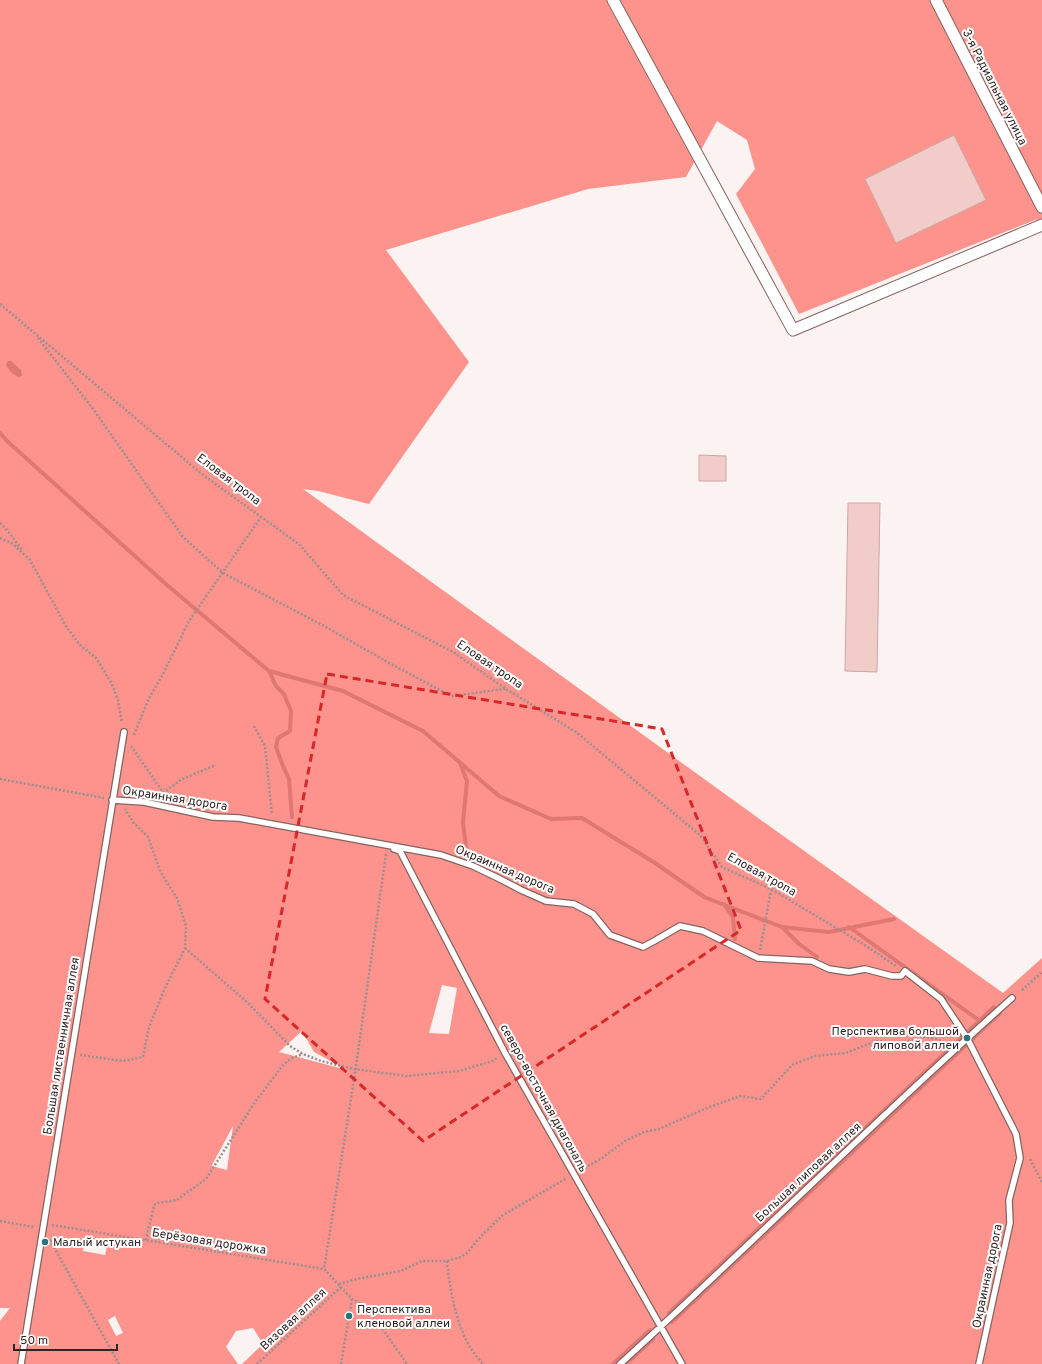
<svg xmlns="http://www.w3.org/2000/svg" width="1042" height="1364" viewBox="0 0 1042 1364" font-family="Overpass,sans-serif">
<style>
.forest{fill:#fd938c;fill-rule:evenodd}
.water{fill:#df7872}
.lines{fill:none;stroke-linecap:round;stroke-linejoin:round}
.stream{stroke:#df7872;stroke-width:4}
.building{fill:#f2ccc8;stroke:#cca7a4}
.lane-casing{stroke:#846360;stroke-width:8}
.street-casing{stroke:#846360;stroke-width:13}
.path{stroke:#9a8f8e;stroke-width:2.5;stroke-dasharray:2 2;stroke-linecap:butt}
.lane{stroke:#fff;stroke-width:5.5}
.street{stroke:#fff;stroke-width:11}
.marked{fill:none;stroke:#d62828;stroke-width:3;stroke-dasharray:8 5;stroke-linejoin:round}
.poi-dot{fill:#2a737b;stroke:#fff;stroke-width:1.5}
.labels{text-anchor:middle;stroke-width:4;stroke-linejoin:round;paint-order:stroke}
.street-label{font-size:12px;fill:#322423;stroke:#fff}
.poi-label{font-size:12px;fill:#322423;stroke:#fff;text-anchor:start}
</style>
<rect width="100%" height="100%" fill="#fbf3f2"/>
<path class="forest" d="M0,0H1042V219L1035,220L799,314L736,194L755,169L747,140L717,121L686,177L588,189L386,250L469,362L369,504L318,491L303,489L754,815L1003,993L1042,958V1364H242L263,1344L253,1328L236,1331L226,1347L238,1364H0V1321L10,1308H0ZM442,985L457,988L449,1034L429,1033ZM302,1031L314,1052L347,1070L279,1052ZM233,1126L227,1170L212,1166V1165ZM85,1238L108,1242L105,1255L83,1251ZM115,1316L123,1333L116,1336L108,1320Z"/>
<path class="water" d="M8,361H11L21,370L22,376L18,377L11,372L6,365L7,362Z"/>
<g class="lines">
<path class="stream" d="M0,433L7,441L167,585L269,671L343,691L423,731L499,796L551,819L582,818L655,863L704,897L782,927L829,932L894,919
M269,671L276,686L284,694L291,711L290,731L278,738L276,747L283,766L289,779L292,817
M460,763L467,781L463,822L467,855
M724,904L733,917L735,939
M782,927L799,944L817,957
M849,927L980,1021V1023
M669,1313L994,1007
M672,1322L1000,1013
M613,1364L650,1330
M626,1364L653,1339"/>
</g>
<path class="building" d="M954,135L986,200L896,243L865,179Z
M699,455L726,456V481H699Z
M848,503H880L877,672L845,671Z"/>
<g class="lines">
<defs>
<path id="lane" d="M112,800L144,802L213,817L239,818L441,855L473,866L500,879L521,890L546,901L574,904L593,914L610,935L643,947L656,940L680,926L703,931L758,958L812,961L829,969L849,972L865,969L892,976H901L905,971L941,999L967,1038L1016,1134L1020,1158L1009,1200L1010,1223L996,1286L979,1364
M394,849L400,851L505,1053L682,1364
M21,1364L124,732
M620,1364C752,1244 878,1117 1012,998"/>
<path id="street" d="M613,0L793,330L1042,225
M936,0L1042,207"/>
</defs>
<use href="#lane" class="lane-casing"/>
<use href="#street" class="street-casing"/>
<path class="path" d="M0,304L203,475L300,545L343,595L453,652L506,689L576,732L700,835L722,867L771,889L863,944L896,966
M38,338L93,409L183,537L223,573L326,627L391,664L451,696L506,689
M0,523L7,530L22,550
M0,538L13,544L30,560L67,628L81,646L96,658L112,684L118,700L122,723
M254,726L265,746L272,815
M134,735L148,700L163,674L189,621L261,517
M131,746L167,798
M0,779L104,798
M163,793L182,779L216,765
M386,854L355,1073L324,1269L352,1299L364,1306L374,1317L407,1364
M185,948L248,1003L290,1046L303,1054L321,1061L354,1069L406,1076L459,1071L493,1061L498,1057
M760,950L771,890
M1022,990L1042,972
M80,1055L123,1061L143,1057L149,1027L165,988L185,948L186,926L177,898L161,873L148,837L133,822L125,809
M1030,1159L1042,1182
M581,1170L602,1158L625,1141L644,1132L659,1129L707,1108L740,1096L761,1099L792,1065L815,1056L846,1053L876,1041L899,1043L925,1037L936,1039L948,1044
M0,1221L34,1227
M52,1225L324,1269
M50,1240L119,1364
M146,1240L154,1205L157,1203L177,1200L206,1179L255,1102L283,1065L292,1058L303,1054
M447,1261C450,1290 455,1318 468,1344C472,1351 478,1358 483,1364
M339,1284L361,1278L401,1271L422,1261H447L461,1257L467,1253L481,1236L503,1215L567,1178
M257,1364L341,1287
M341,1364L352,1299"/>
<use href="#lane" class="lane"/>
<use href="#street" class="street"/>
</g>
<path class="marked" d="M327,674L662,729L741,930L423,1141L265,999Z"/>
<g class="poi-dot">
<circle cx="967" cy="1038" r="4"/>
<circle cx="45" cy="1242" r="4"/>
<circle cx="349" cy="1316" r="4"/>
</g>
<g class="labels">
<g class="street-label">
<text transform="translate(995 87) rotate(63)" y="4">3-я Радиальная улица</text>
<text transform="translate(229 479) rotate(37)" y="4">Еловая тропа</text>
<text transform="translate(490 664) rotate(34)" y="4">Еловая тропа</text>
<text transform="translate(175 798) rotate(9)" y="4">Окраинная дорога</text>
<text transform="translate(505 869) rotate(23)" y="4">Окраинная дорога</text>
<text transform="translate(762 874) rotate(29)" y="4">Еловая тропа</text>
<text transform="translate(61 1046) rotate(-81)" y="4">Большая лиственничная аллея</text>
<text transform="translate(544 1098) rotate(61)" y="4">северо-восточная диагональ</text>
<text transform="translate(808 1172) rotate(-43)" y="4">Большая липовая аллея</text>
<text transform="translate(209 1241) rotate(9)" y="4">Берёзовая дорожка</text>
<text transform="translate(987 1276) rotate(-78)" y="4">Окраинная дорога</text>
<text transform="translate(293 1319) rotate(-43)" y="4">Вязовая аллея</text>
</g>
<g class="poi-label">
<text x="959" y="1035" text-anchor="end">Перспектива большой<tspan x="959" dy="14">липовой аллеи</tspan></text>
<text x="53" y="1246">Малый истукан</text>
<text x="357" y="1313">Перспектива<tspan x="357" dy="14">кленовой аллеи</tspan></text>
</g>
</g>
<path d="M14 1344v6h103v-6" fill="none" stroke="#322423" stroke-width="2"/>
<text x="20" y="1344" font-size="12" fill="#322423" stroke="#ffffff" stroke-width="3" paint-order="stroke">50 m</text>
</svg>
